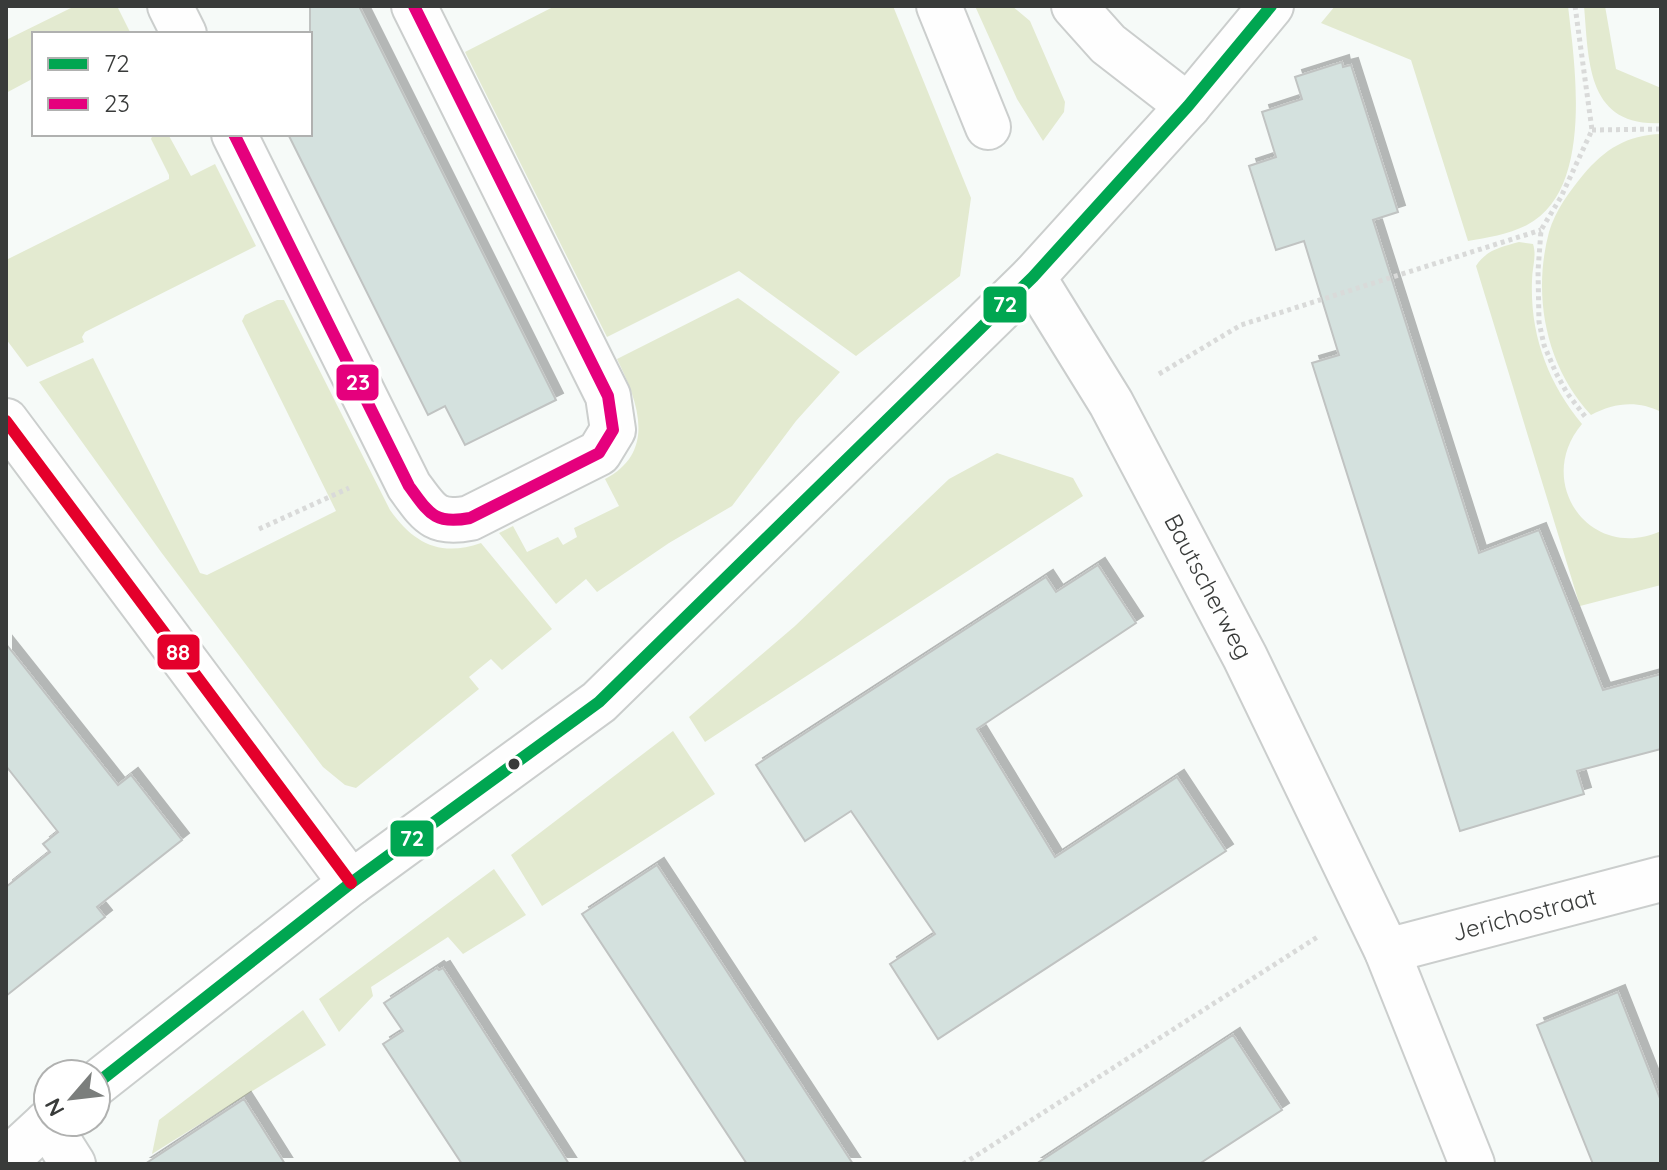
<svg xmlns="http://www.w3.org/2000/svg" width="1667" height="1170" viewBox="0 0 1667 1170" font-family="Quicksand,sans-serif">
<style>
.green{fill:#e3ead0}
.building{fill:#d4e1de;stroke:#c0c3c2;stroke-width:2;filter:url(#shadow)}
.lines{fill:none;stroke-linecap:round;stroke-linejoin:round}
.minor-casing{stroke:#cbcecd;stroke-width:48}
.path{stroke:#d9dad9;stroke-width:5;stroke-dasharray:4 4;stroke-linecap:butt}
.minor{stroke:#fefefe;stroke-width:44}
.bus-1-casing{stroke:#fff;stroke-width:18}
.bus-2-casing{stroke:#fff;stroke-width:18}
.bus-3-casing{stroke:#fff;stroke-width:18}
.bus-1{stroke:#00a651;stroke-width:12}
.bus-2{stroke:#e5007d;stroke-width:12}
.bus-3{stroke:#e4002b;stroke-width:12}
.bus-dot{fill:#393b3a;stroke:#fff;stroke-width:3}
.labels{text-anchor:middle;stroke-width:6;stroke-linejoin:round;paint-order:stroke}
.street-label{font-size:24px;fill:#393b3a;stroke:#fff}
.line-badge{stroke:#fff;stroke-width:3}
.badge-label{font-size:22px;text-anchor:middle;font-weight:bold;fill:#fff}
</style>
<defs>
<filter id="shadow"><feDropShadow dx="7" dy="-7" stdDeviation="0" flood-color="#0004"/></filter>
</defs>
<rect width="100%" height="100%" fill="#f6faf8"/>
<path class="green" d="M75,6H117L131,34H34V78L6,93V40Z
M555,6H893L971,198L960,276L856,356L739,271L607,337L465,52Z
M975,6H1012L1030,21L1065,102L1064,112L1043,141L1017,99Z
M1335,6H1568C1575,66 1594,190 1527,225C1509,234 1487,238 1468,241L1411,60L1321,23Z
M1584,6H1605L1616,69L1661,88V123C1586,127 1589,60 1584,6Z
M168,134L191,176L215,164L256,246L85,332L82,337L84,342L27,367L6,339V260L169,179V175L151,139L153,134Z
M1661,134V412C1637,400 1614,403 1591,415C1546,367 1532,296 1549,232C1555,211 1569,192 1583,175C1605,149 1627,135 1661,134Z
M1519,242L1533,244C1537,256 1532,268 1532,281C1530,335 1548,383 1582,424C1533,482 1590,563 1661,531V585L1580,606L1476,266C1486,250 1501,247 1519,242Z
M738,298L840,372L796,421L732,506L669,543L597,592L586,579L556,604L499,533L513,526L527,552L558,537L563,545L577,537L574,528L619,506L605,479C658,451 637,400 617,359Z
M277,300H284L390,510C414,544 441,557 481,543L552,629L502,670L491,659L469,677L479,689L356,788L345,785L323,767L161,552L39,382L93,358L200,573L207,575L336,511L242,321L245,315Z
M997,453L1073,478L1083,496L705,742L689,717L795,626L949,479Z
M673,731L715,794L542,906L511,855Z
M494,869L526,915L463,954L448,937L371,987L373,996L339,1032L319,999Z
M303,1010L326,1045L152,1154L159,1120Z"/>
<path class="building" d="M310,6H359L556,400L465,445L445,406L428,415L288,134H310Z
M1342,62L1343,67L1351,65L1398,212L1373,220L1479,553L1539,530L1603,690L1661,674V749L1577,771L1584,794L1460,831L1312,363L1339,355L1304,241L1276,250L1249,166L1276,157L1262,112L1302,99L1295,77Z
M1098,565L1136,623L977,729L1055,857L1177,777L1226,851L938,1039L890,964L935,934L851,811L805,841L756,765L1046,577L1056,592Z
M6,644L118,785L131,775L182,840L97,907L105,917L6,996V887L50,852L43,844L58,832L6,766Z
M657,865L690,915L853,1164H747L582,914Z
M437,968L439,970L443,968L569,1164H462L383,1044L403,1031L384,1003Z
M1618,992L1661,1101V1164H1593L1537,1025Z
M1233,1035L1282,1110L1199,1164H1036Z
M244,1099L285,1164H145Z"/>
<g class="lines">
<defs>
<g id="minor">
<path d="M170,6L184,34"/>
<path d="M939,6L988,127"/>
<path d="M1074,6L1108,44L1188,106"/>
<path d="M234,134L409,486C429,513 434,525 470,518L599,453L613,430L608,396L414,6"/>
<path id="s1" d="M1033,277L1111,403L1245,657L1387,951L1472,1164"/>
<path d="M6,421L351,883"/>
<path id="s2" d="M1387,951L1661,879"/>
<path d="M96,1084L351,883L599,702L1033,277L1188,106L1271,6"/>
<path d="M47,1123L73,1164"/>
<path d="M6,1161L48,1122"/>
</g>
</defs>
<use href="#minor" class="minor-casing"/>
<path class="path" d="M1575,6L1592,130L1561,197L1541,230L1538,271L1539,322L1544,345L1556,373L1567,393L1587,419
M1592,130L1661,129
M1159,374L1241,325L1541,230
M259,529L349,488
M963,1164L1319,936"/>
<use href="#minor" class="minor"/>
<defs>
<path id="bus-1" d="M96,1084L351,883L599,702L1033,277L1188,106L1271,6"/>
<path id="bus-2" d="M234,134L409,486C429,513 434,525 470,518L599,453L613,430L608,396L414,6"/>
<path id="bus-3" d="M6,421L351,883"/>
</defs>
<use href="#bus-1" class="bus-1-casing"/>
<use href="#bus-2" class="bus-2-casing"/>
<use href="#bus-3" class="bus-3-casing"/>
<use href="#bus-1" class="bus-1"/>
<use href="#bus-2" class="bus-2"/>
<use href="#bus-3" class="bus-3"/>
</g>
<circle class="bus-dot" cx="514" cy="764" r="7"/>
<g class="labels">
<g class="street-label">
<text dy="8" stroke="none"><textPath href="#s1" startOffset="356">Bautscherweg</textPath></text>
<text dy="8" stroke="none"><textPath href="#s2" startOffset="142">Jerichostraat</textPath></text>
</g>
</g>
<g class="line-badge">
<rect x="982" y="285" width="46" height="39" rx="8" fill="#00a651"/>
<rect x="335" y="363" width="45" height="39" rx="8" fill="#e5007d"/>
<rect x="156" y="633" width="45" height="38" rx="8" fill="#e4002b"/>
<rect x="389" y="819" width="46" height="39" rx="8" fill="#00a651"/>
</g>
<g class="badge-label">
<text x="1005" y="312">72</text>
<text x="358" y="390">23</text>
<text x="178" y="660">88</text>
<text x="412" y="846">72</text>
</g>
<rect width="1667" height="1170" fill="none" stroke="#393b3a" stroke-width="16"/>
<rect x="32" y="32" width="280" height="104" fill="#ffffff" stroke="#b0b1b0" stroke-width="2"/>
<rect x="48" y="58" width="40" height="12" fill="#00a651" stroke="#b0b1b0" stroke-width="2"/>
<text x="104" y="72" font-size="24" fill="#393b3a">72</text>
<rect x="48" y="98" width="40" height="12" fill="#e5007d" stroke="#b0b1b0" stroke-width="2"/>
<text x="104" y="112" font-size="24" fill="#393b3a">23</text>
<g transform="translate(72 1098) rotate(242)"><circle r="38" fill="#ffffff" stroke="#b0b1b0" stroke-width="2"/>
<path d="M0-6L14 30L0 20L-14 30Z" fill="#7b7e7c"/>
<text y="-12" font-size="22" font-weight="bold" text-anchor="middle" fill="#393b3a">N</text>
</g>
</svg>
